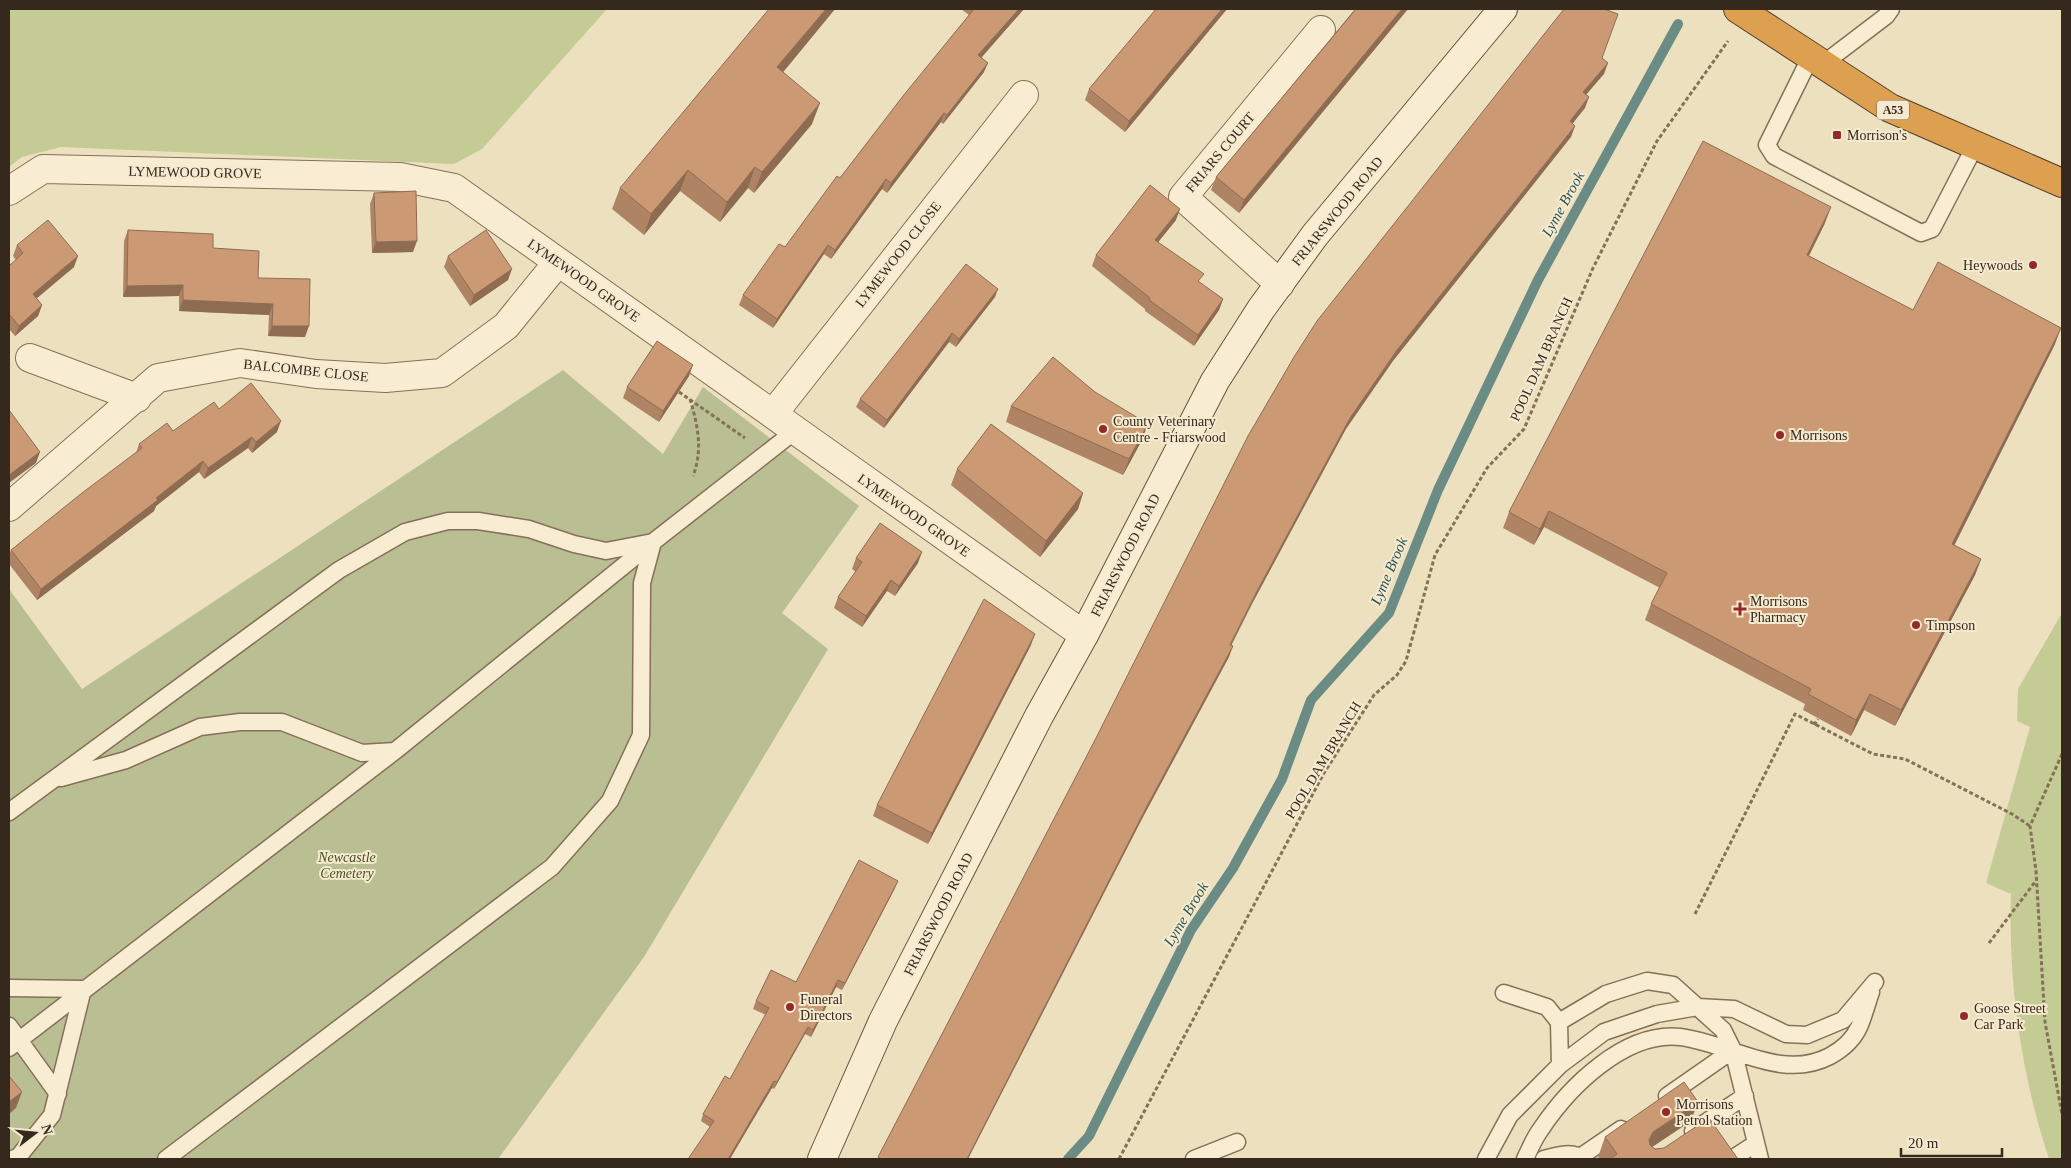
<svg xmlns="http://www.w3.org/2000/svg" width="2071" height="1168" viewBox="0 0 2071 1168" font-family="'Times New Roman',serif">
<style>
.green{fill:#c4cb94}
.cemetery{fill:#babf93}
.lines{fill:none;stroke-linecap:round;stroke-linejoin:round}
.stream{stroke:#6a8c84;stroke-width:10}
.lane-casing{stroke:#857058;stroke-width:19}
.street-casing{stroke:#857058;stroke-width:30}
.secondary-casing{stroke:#67523b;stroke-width:30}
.highway-casing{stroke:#533f2c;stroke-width:30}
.path{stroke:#857058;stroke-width:3;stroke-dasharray:4 2.5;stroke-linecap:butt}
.lane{stroke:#f8edd2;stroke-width:16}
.street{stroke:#f8edd2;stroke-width:28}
.secondary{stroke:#f8edd2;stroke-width:28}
.highway{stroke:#dda050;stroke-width:28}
.wall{fill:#af8465}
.shaded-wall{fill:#8e6c52}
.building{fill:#cb9a75;stroke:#8e6c52}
.poi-dot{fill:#942929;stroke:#f5eacf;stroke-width:2}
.labels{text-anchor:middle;stroke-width:4;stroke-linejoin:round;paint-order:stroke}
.shield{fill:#f5eacf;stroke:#6f6252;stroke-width:1}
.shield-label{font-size:12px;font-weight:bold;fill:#35281c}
.poi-label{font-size:14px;fill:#35281c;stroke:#f5eacf;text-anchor:start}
.street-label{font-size:14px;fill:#35281c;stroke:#f5eacf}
.park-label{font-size:14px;font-style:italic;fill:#455123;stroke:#f5eacf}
.water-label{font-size:15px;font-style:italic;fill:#2b5552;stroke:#f5eacf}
</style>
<rect width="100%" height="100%" fill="#ede0bf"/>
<path class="green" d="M9,9H607L482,149L454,164L61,147L22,157L9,167Z
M2062,613V1159H2049C2021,1074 2008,983 2011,894L1986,883L2030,727L2017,721L2018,689Z"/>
<path class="cemetery" d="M563,370L663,454L703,387L859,506L782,613L828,649L644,957L498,1159H9V589L82,689Z"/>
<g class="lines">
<path class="stream" d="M1068,1159L1089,1136L1191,930L1233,868L1282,779L1311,700L1389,613L1438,490L1538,280L1678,24"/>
<defs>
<path id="lane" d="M1811,56L1767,145L1774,156L1921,233L1932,229L1975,146
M1823,64L1886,16L1891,9
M61,778L126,760L200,727L240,722H282L362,753L395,751
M9,812L339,570L405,532L448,521H478L529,529L574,544L606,551L653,542L642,583L641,735L610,801L552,867L166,1159
M9,988L83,989L52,1115L19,1156L13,1159
M1504,993L1547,1007L1559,1022
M9,1026L58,1094
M9,1048L395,751L653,542L795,431
M1560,1065L1559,1022L1606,994L1647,981L1673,985L1723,1030L1733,1050L1760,1159
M1667,1096L1733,1050
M1693,1131L1745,1096
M1580,1157L1621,1129
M1194,1159L1237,1142
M1486,1159L1510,1115L1560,1065L1604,1032L1657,1014L1698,1007L1734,1009L1786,1034L1807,1035L1843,1020L1875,982
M1525,1159C1530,1149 1534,1138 1541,1129C1569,1087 1625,1031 1680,1037C1730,1043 1781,1082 1830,1056C1841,1050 1853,1040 1859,1027C1864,1016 1867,1003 1871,992
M1544,1159C1555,1156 1573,1150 1582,1159
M1732,1159L1755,1144"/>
<path id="street" d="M9,191L43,169L400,177L454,188L1084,635
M1280,284L1183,197L1321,30
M30,358L137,398
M773,414L1024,95
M9,507L158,378L240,363L316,374L385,378L442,373L506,326L558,262"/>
<path id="secondary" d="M822,1159L883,1021L1039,716L1084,635L1215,381L1261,309L1315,235L1503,9"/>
<path id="highway" d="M1738,9L1890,108L2062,183"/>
</defs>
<use href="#lane" class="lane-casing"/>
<use href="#street" class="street-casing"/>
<use href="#secondary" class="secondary-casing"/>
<use href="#highway" class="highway-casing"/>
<path class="path" d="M679,392L745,438
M690,399C698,426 703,450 693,476
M1814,725L1818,719
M2062,754L2030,826L2036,871L2045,1022L2062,1114
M1695,914L1795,714L1873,754L1905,759L2012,814L2030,826
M1989,943L2035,882
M1119,1159L1324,773L1374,695L1397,675L1406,661L1435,555L1487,468L1524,429L1593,268L1657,141L1728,41"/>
<use href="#lane" class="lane"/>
<use href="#street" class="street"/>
<use href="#secondary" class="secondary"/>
<use href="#highway" class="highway"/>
</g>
<path class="wall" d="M835,9L783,72L812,124L754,193L748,188L720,222L680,191L644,235L612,209L620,188Z
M961,9H1024L981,57L984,72L943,124L941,122L887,193L882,189L831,259L824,254L773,328L739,305L743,295L785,247L969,15Z
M1227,9L1125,132L1085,100L1089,89Z
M1355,9H1408L1239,213L1211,190L1216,177Z
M374,193L413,252L372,253L370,204Z
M1176,220L1158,242L1200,283L1223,299L1219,310L1194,346L1145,311V309L1092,266L1096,255Z
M1825,223L1809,256L1913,310L2055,344L1954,545L1981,559L1975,575L1895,726L1864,710L1851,736L1803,710L1805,704L1645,620L1651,604L1660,588L1544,527L1534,545L1503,528L1509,512Z
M128,230L213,248L258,278L305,337L268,336L269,315L179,311V296L123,297L124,241Z
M17,245L74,267L36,298L42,305L38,316L15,336L9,329V266L16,260L13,256Z
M448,256L508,280L470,306L444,267Z
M995,297L956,347L949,342L884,428L856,407L860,399Z
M689,376L659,422L623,398L627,387Z
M1011,406L1142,440L1123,475L1006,422Z
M219,409L277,432L252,453L248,448L204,479L199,472L156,506L154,511L37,600L9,564V555L11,550L136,453L139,444L173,431Z
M957,469L1083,493L1078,509L1040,557L951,485Z
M856,558L918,563L895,596L887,591L862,627L834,608L838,597L856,572L852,569Z
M1031,645L928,844L873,816L877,805Z
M895,888L842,990L836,987L811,1037L805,1034L774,1089L772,1088L710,1127L701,1121L703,1114L730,1079L766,1015L753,1009L756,1001L796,982Z
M1691,1121L1652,1147L1655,1149L1738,1159H1600L1598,1157L1605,1137Z"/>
<path class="shaded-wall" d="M826,9H835L770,88L777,67Z
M1019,9H1024L975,65L978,55Z
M1222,9H1227L1125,132L1129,121Z
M1402,9H1408L1239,213L1244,200Z
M988,63L984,72L943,124L947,115Z
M1608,63L1604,74L1579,103L1583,92Z
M1589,97L1585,108L1566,132L1570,121Z
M820,103L812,124L754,193L762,172Z
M944,113L941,122L887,193L891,183Z
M1575,126L1571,137L1393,361L1346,429L1252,604L1226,656L1230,645L1256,593L1350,418L1397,350Z
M755,167L748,188L720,222L727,202Z
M688,170L680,191L644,235L651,214Z
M886,179L882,189L831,259L835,250Z
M1831,207L1825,223L1801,271L1807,255Z
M1180,209L1176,220L1151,251L1155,240Z
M417,241L413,252L372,253L376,242Z
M828,245L824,254L773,328L777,319Z
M78,256L74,267L29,305L33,294Z
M512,269L508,280L470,306L474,295Z
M183,285L179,296L123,297L127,286Z
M998,289L995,297L956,347L959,339Z
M1223,299L1219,310L1194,346L1198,335Z
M183,300L273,304L269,315L179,311Z
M42,305L38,316L15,336L19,326Z
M272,326H309L305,337L268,336Z
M2061,328L2055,344L1947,560L1952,544Z
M952,333L949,342L884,428L887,420Z
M693,365L689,376L659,422L663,411Z
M281,421L277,432L252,453L256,442Z
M1148,424L1142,440L1123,475L1129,459Z
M252,437L248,448L204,479L208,468Z
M40,452L36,463L9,483V475Z
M203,461L199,472L156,506L154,511L37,600L41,589Z
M1083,493L1078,509L1040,557L1046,541Z
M1549,511L1544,527L1534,545L1540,529Z
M922,552L918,563L895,596L899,586Z
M1981,559L1975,575L1895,726L1901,710Z
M891,580L887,591L862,627L866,616Z
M1035,634L1031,645L928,844L932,833Z
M1233,646L1229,657L1142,819L968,1159H967L1146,808Z
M1870,694L1864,710L1851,736L1856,720Z
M898,881L895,888L842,990L845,983Z
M838,980L836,987L811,1037L813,1030Z
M808,1027L805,1034L774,1089L777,1082Z
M774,1081L772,1088L730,1159H728Z
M22,1092L16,1108L9,1114V1102Z
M1698,1102L1691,1121L1646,1151L1649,1140L1653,1132Z"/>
<path class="building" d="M769,9H826L777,67L820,103L762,172L755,167L727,202L688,170L651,214L620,188Z
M974,9H1019L978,55L988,63L947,115L944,113L891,183L886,179L835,250L828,245L777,319L743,295L779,244L785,247L837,176L840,178L903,96Z
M1156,9H1222L1129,121L1089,89Z
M1356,9H1402L1244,200L1216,177Z
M1564,9H1604L1618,14L1602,58L1608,63L1583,92L1589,97L1570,121L1575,126L1397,350L1350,418L1256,593L1230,645L1233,646L1146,808L967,1159H882L878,1157L1095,740L1248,436L1294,357L1317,321Z
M1703,141L1831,207L1807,255L1913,310L1938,262L2061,328L1952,544L1981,559L1901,710L1870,694L1856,720L1808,694L1811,689L1651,604L1667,573L1549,511L1540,529L1509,512Z
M1150,185L1180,209L1155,240L1204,274L1198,281L1223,299L1198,335L1149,300L1150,298L1096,255Z
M416,191L417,241L376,242L374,193Z
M48,220L78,256L33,294L42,305L19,326L9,314V266L23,253L17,245Z
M128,230L213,234V248L259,251L258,278L310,279L309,326H272L273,304L183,300V285L127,286Z
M486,230L512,269L474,295L448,256Z
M966,264L998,289L959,339L952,333L887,420L860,399Z
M657,341L693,365L663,411L627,387Z
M1053,357L1095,392L1148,424L1129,459L1011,406Z
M251,383L281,421L256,442L252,437L208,468L203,461L156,498L158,500L41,589L11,550L82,493L142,448L139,444L167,423L173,431L214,402L219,409Z
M9,410L40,452L9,475Z
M991,424L1083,493L1046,541L957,469Z
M880,523L922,552L899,586L891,580L866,616L838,597L862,562L856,558Z
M984,599L1035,634L932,833L877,805Z
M859,860L898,881L845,983L838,980L813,1030L808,1027L777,1082L774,1081L728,1159H688L714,1121L703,1114L725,1076L730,1079L769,1008L756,1001L771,970L796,982Z
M9,1076L22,1092L9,1102Z
M1684,1082L1698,1102L1653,1132L1649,1140L1650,1145L1655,1149L1664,1148L1709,1118L1738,1159H1610L1617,1154L1605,1137Z"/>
<g class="poi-dot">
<rect x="1832" y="130" width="10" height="10" rx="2.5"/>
<circle cx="2033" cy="265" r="5"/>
<circle cx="1103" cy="429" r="5"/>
<circle cx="1780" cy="435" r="5"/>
<path d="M1737.5 601.5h5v5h5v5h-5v5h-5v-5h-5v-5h5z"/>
<circle cx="1916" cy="625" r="5"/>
<circle cx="790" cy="1007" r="5"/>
<circle cx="1964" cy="1016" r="5"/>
<circle cx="1666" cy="1112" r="5"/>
</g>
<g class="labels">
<rect class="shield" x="1877" y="100.5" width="32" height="19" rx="4"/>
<g class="shield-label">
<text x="1893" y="114">A53</text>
</g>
<g class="poi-label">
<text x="1847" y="140">Morrison's</text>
<text x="2023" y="270" text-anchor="end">Heywoods</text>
<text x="1113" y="426">County Veterinary<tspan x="1113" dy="16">Centre - Friarswood</tspan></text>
<text x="1790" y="440">Morrisons</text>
<text x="1750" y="606">Morrisons<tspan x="1750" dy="16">Pharmacy</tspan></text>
<text x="1926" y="630">Timpson</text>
<text x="800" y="1004">Funeral<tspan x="800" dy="16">Directors</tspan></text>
<text x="1974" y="1013">Goose Street<tspan x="1974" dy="16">Car Park</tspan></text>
<text x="1676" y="1109">Morrisons<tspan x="1676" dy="16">Petrol Station</tspan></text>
</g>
<g class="street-label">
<text transform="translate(1220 152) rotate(-50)" y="5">FRIARS COURT</text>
<text transform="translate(195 172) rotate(1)" y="5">LYMEWOOD GROVE</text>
<text transform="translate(1337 211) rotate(-51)" y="5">FRIARSWOOD ROAD</text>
<text transform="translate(898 254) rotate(-52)" y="5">LYMEWOOD CLOSE</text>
<text transform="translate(584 280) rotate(35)" y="5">LYMEWOOD GROVE</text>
<text transform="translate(1541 359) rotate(-66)" y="5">POOL DAM BRANCH</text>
<text transform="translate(306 370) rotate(6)" y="5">BALCOMBE CLOSE</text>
<text transform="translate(914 515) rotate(35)" y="5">LYMEWOOD GROVE</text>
<text transform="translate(1125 555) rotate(-63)" y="5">FRIARSWOOD ROAD</text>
<text transform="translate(1323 760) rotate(-59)" y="5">POOL DAM BRANCH</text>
<text transform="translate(938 914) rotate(-63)" y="5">FRIARSWOOD ROAD</text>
</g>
<g class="park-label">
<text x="347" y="862">Newcastle<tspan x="347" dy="16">Cemetery</tspan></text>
</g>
<g class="water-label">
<text transform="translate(1563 204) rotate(-61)" y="5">Lyme Brook</text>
<text transform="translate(1389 571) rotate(-67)" y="5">Lyme Brook</text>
<text transform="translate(1186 914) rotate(-59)" y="5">Lyme Brook</text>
</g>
</g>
<rect width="2071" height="1168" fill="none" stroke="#35281c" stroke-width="20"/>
<g transform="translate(35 1133) rotate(74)" stroke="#f5eacf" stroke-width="4" paint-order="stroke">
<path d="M0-4L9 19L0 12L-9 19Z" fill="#35281c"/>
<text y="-8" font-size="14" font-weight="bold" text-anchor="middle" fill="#35281c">N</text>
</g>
<path d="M1901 1148v8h101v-8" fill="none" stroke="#35281c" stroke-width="2.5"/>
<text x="1908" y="1148" font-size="15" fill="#35281c" stroke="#f5eacf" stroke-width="4" paint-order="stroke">20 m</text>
</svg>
